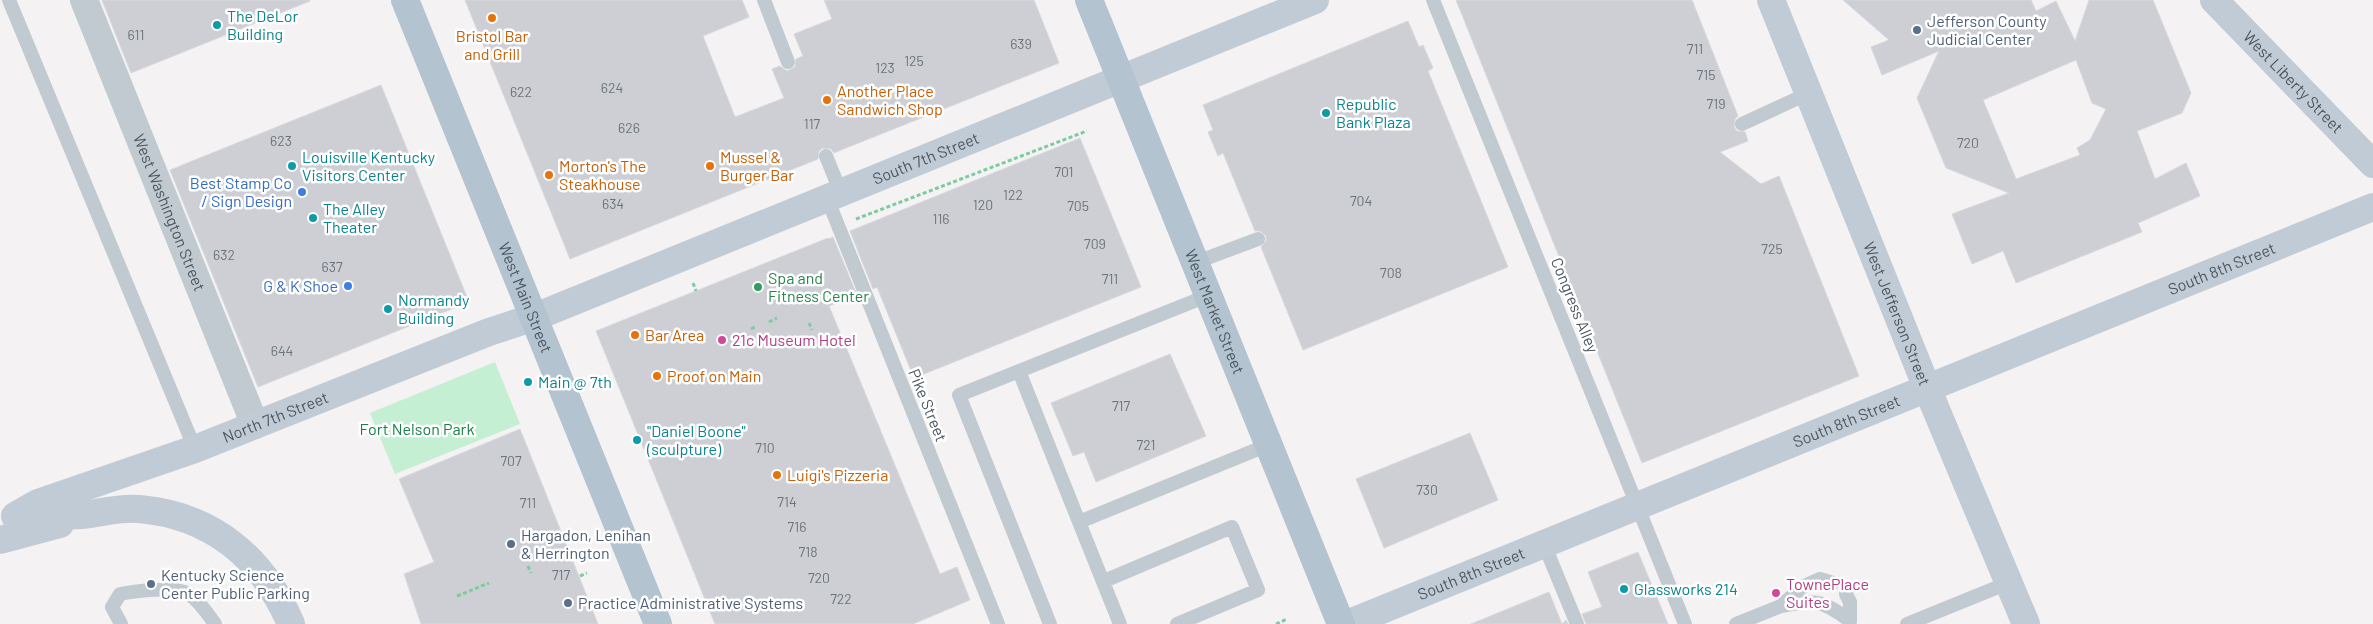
<svg xmlns="http://www.w3.org/2000/svg" width="2373" height="624" viewBox="0 0 2373 624" font-family="Barlow,sans-serif">
<style>
.green{fill:#c4efd3}
.building{fill:#cdcfd4;stroke:#d7d9dd;fill-rule:evenodd}
.lines{fill:none;stroke-linecap:round;stroke-linejoin:round}
.path{stroke:#7dcca1;stroke-width:3;stroke-dasharray:4 2.5;stroke-linecap:butt}
.lane{stroke:#c1cad0;stroke-width:14}
.street{stroke:#c1cad0;stroke-width:28}
.secondary{stroke:#c1cbd5;stroke-width:28}
.primary{stroke:#b3c3cf;stroke-width:28}
.food-dot{fill:#e8710a;stroke:#fff;stroke-width:2}
.culture-dot{fill:#0f9aa8;stroke:#fff;stroke-width:2}
.service-dot{fill:#5c6f8a;stroke:#fff;stroke-width:2}
.shop-dot{fill:#3f7fe0;stroke:#fff;stroke-width:2}
.leisure-dot{fill:#2e9e5b;stroke:#fff;stroke-width:2}
.hotel-dot{fill:#d1479c;stroke:#fff;stroke-width:2}
.labels{text-anchor:middle;stroke-width:5;stroke-linejoin:round;paint-order:stroke}
.number-label{font-size:14px;fill:#6b747c}
.culture-label{font-size:16px;fill:#0d838f;stroke:#fff;text-anchor:start}
.service-label{font-size:16px;fill:#4e5e75;stroke:#fff;text-anchor:start}
.food-label{font-size:16px;fill:#c56008;stroke:#fff;text-anchor:start}
.street-label{font-size:16px;fill:#4a565f;stroke:#fff}
.shop-label{font-size:16px;fill:#366cbe;stroke:#fff;text-anchor:end}
.leisure-label{font-size:16px;fill:#27864d;stroke:#fff;text-anchor:start}
.hotel-label{font-size:16px;fill:#b23c85;stroke:#fff;text-anchor:start}
.park-label{font-size:16px;fill:#1b8049;stroke:#fff}
</style>
<rect width="100%" height="100%" fill="#f4f2f3"/>
<path class="green" d="M495,362L520,424L395,474L370,413Z"/>
<path class="building" d="M102,0H309L310,1L131,73Z
M465,0H742L749,17L703,36L735,117L784,98L772,69L780,66L787,71L795,67L796,59L803,56L794,34L832,19L824,0H1034L1059,63L841,150L834,153L831,149L823,148L819,151L818,159L570,259Z
M1456,0H1692L1738,116L1735,119L1734,127L1737,131L1745,132L1748,141L1720,152L1761,184L1779,176L1859,376L1642,463Z
M1843,0H2031L2036,11L2056,1L2075,41L2089,0H2153L2191,93L2182,113L2137,131L2155,179L2186,163L2200,196L2138,223L2142,232L2016,283L2003,251L1972,264L1952,214L2009,193L1946,168L1917,98L1939,51L1882,75L1871,47L1889,40ZM2076,60L2092,103L2106,109L2090,140L2077,148L2080,155L2016,179L1983,100Z
M1408,21L1419,47L1423,45L1433,68L1428,71L1508,267L1303,350L1261,247L1266,241V236L1260,231H1255L1223,153L1218,156L1208,132L1213,130L1203,105Z
M381,85L469,302L258,387L170,170Z
M1080,138L1141,287L914,378L877,287L873,289L850,231Z
M833,237L857,295L829,306L940,574L957,567L970,600L913,624H715L596,331L828,238L829,239Z
M1170,354L1206,436L1096,482L1084,452L1073,456L1051,403Z
M520,429L598,624H421L404,574L434,562L399,479Z
M1470,433L1498,500L1384,548L1356,479Z
M1638,552L1668,624H1586L1582,614L1602,607L1588,572Z
M1549,592L1562,624L1566,620L1568,624H1471Z"/>
<g class="lines">
<path class="path" d="M856,219L1087,131
M693,283L696,291
M769,322L777,318
M809,323L812,330
M751,329L755,327
M528,566L531,573
M580,576L587,573
M457,596L489,583
M1276,624L1287,619"/>
<path class="lane" d="M9,0L195,449
M764,0L788,62
M1433,0L1685,624
M1742,124L1809,93
M826,156L841,193
M827,198L998,624
M1194,263L1258,239
M1019,371L1079,522L1268,445
M1079,522L1120,624
M1544,544L1577,624
M1104,581L1232,527L1258,590L1177,624
M1833,583L1820,579L1802,587L1781,606C1815,600 1822,599 1850,621V602L1846,594
M121,624L112,607L120,594C135,591 176,586 189,594C200,602 208,614 215,624
M1050,624L959,395L1207,296
M1736,624L1781,606
M1907,624L2008,583"/>
<path class="street" id="s1" d="M84,0L255,425"/>
<g class="secondary">
<path id="s2" d="M1771,0L1927,388L2026,624"/>
<path id="s3" d="M2214,0L2373,164"/>
<path d="M28,515C46,515 64,516 82,515C101,513 119,507 139,509C212,515 263,558 291,624"/>
<path id="s4" d="M15,516L38,503L195,449L489,332L535,317L1315,0"/>
<path d="M0,540L60,524"/>
<path id="s5" d="M1347,624L2373,207"/>
</g>
<g class="primary">
<path id="s6" d="M405,0L658,624"/>
<path id="s7" d="M1089,0L1341,624"/>
</g>
</g>
<g class="food-dot">
<circle cx="492" cy="18" r="5"/>
<circle cx="827" cy="100" r="5"/>
<circle cx="710" cy="166" r="5"/>
<circle cx="549" cy="175" r="5"/>
<circle cx="635" cy="335" r="5"/>
<circle cx="657" cy="376" r="5"/>
<circle cx="777" cy="475" r="5"/>
</g>
<g class="culture-dot">
<circle cx="217" cy="25" r="5"/>
<circle cx="1326" cy="113" r="5"/>
<circle cx="292" cy="166" r="5"/>
<circle cx="313" cy="218" r="5"/>
<circle cx="388" cy="309" r="5"/>
<circle cx="528" cy="382" r="5"/>
<circle cx="637" cy="440" r="5"/>
<circle cx="1624" cy="589" r="5"/>
</g>
<g class="service-dot">
<circle cx="1917" cy="30" r="5"/>
<circle cx="511" cy="544" r="5"/>
<circle cx="151" cy="584" r="5"/>
<circle cx="568" cy="603" r="5"/>
</g>
<g class="shop-dot">
<circle cx="302" cy="192" r="5"/>
<circle cx="348" cy="286" r="5"/>
</g>
<circle class="leisure-dot" cx="758" cy="287" r="5"/>
<g class="hotel-dot">
<circle cx="722" cy="340" r="5"/>
<circle cx="1776" cy="593" r="5"/>
</g>
<g class="labels">
<g class="number-label">
<text x="136" y="40">611</text>
<text x="1021" y="49">639</text>
<text x="1695" y="54">711</text>
<text x="914" y="66">125</text>
<text x="885" y="73">123</text>
<text x="1706" y="80">715</text>
<text x="612" y="93">624</text>
<text x="521" y="97">622</text>
<text x="1716" y="109">719</text>
<text x="812" y="129">117</text>
<text x="629" y="133">626</text>
<text x="281" y="146">623</text>
<text x="1968" y="148">720</text>
<text x="1064" y="177">701</text>
<text x="1013" y="200">122</text>
<text x="1361" y="206">704</text>
<text x="613" y="209">634</text>
<text x="983" y="210">120</text>
<text x="1078" y="211">705</text>
<text x="941" y="224">116</text>
<text x="1095" y="249">709</text>
<text x="1772" y="254">725</text>
<text x="224" y="260">632</text>
<text x="332" y="272">637</text>
<text x="1391" y="278">708</text>
<text x="1110" y="284">711</text>
<text x="282" y="356">644</text>
<text x="1121" y="411">717</text>
<text x="1146" y="450">721</text>
<text x="765" y="453">710</text>
<text x="511" y="466">707</text>
<text x="1427" y="495">730</text>
<text x="787" y="507">714</text>
<text x="528" y="508">711</text>
<text x="797" y="532">716</text>
<text x="808" y="557">718</text>
<text x="561" y="580">717</text>
<text x="819" y="583">720</text>
<text x="841" y="604">722</text>
</g>
<g class="culture-label">
<text x="227" y="22">The DeLor<tspan x="227" dy="18">Building</tspan></text>
<text x="1336" y="110">Republic<tspan x="1336" dy="18">Bank Plaza</tspan></text>
<text x="302" y="163">Louisville Kentucky<tspan x="302" dy="18">Visitors Center</tspan></text>
<text x="323" y="215">The Alley<tspan x="323" dy="18">Theater</tspan></text>
<text x="398" y="306">Normandy<tspan x="398" dy="18">Building</tspan></text>
<text x="538" y="388">Main @ 7th</text>
<text x="647" y="437">"Daniel Boone"<tspan x="647" dy="18">(sculpture)</tspan></text>
<text x="1634" y="595">Glassworks 214</text>
</g>
<g class="service-label">
<text x="1927" y="27">Jefferson County<tspan x="1927" dy="18">Judicial Center</tspan></text>
<text x="521" y="541">Hargadon, Lenihan<tspan x="521" dy="18">&amp; Herrington</tspan></text>
<text x="161" y="581">Kentucky Science<tspan x="161" dy="18">Center Public Parking</tspan></text>
<text x="578" y="609">Practice Administrative Systems</text>
</g>
<g class="food-label">
<text x="492" y="42" text-anchor="middle">Bristol Bar<tspan x="492" dy="18">and Grill</tspan></text>
<text x="837" y="97">Another Place<tspan x="837" dy="18">Sandwich Shop</tspan></text>
<text x="720" y="163">Mussel &amp;<tspan x="720" dy="18">Burger Bar</tspan></text>
<text x="559" y="172">Morton's The<tspan x="559" dy="18">Steakhouse</tspan></text>
<text x="645" y="341">Bar Area</text>
<text x="667" y="382">Proof on Main</text>
<text x="787" y="481">Luigi's Pizzeria</text>
</g>
<g class="street-label">
<text dy="6" stroke="none"><textPath href="#s3" startOffset="114">West Liberty Street</textPath></text>
<text dy="6" stroke="none"><textPath href="#s4" startOffset="979">South 7th Street</textPath></text>
<text dy="6" stroke="none"><textPath href="#s1" startOffset="229">West Washington Street</textPath></text>
<text dy="6" stroke="none"><textPath href="#s5" startOffset="944">South 8th Street</textPath></text>
<text dy="6" stroke="none"><textPath href="#s6" startOffset="321">West Main Street</textPath></text>
<text transform="translate(1575 305) rotate(68)" y="6">Congress Alley</text>
<text dy="6" stroke="none"><textPath href="#s7" startOffset="336">West Market Street</textPath></text>
<text dy="6" stroke="none"><textPath href="#s2" startOffset="338">West Jefferson Street</textPath></text>
<text transform="translate(928 405) rotate(68)" y="6">Pike Street</text>
<text dy="6" stroke="none"><textPath href="#s4" startOffset="279">North 7th Street</textPath></text>
<text dy="6" stroke="none"><textPath href="#s5" startOffset="539">South 8th Street</textPath></text>
<text dy="6" stroke="none"><textPath href="#s5" startOffset="134">South 8th Street</textPath></text>
</g>
<g class="shop-label">
<text x="292" y="189">Best Stamp Co<tspan x="292" dy="18">/ Sign Design</tspan></text>
<text x="338" y="292">G &amp; K Shoe</text>
</g>
<g class="leisure-label">
<text x="768" y="284">Spa and<tspan x="768" dy="18">Fitness Center</tspan></text>
</g>
<g class="hotel-label">
<text x="732" y="346">21c Museum Hotel</text>
<text x="1786" y="590">TownePlace<tspan x="1786" dy="18">Suites</tspan></text>
</g>
<g class="park-label">
<text x="417" y="435">Fort Nelson Park</text>
</g>
</g>
</svg>
